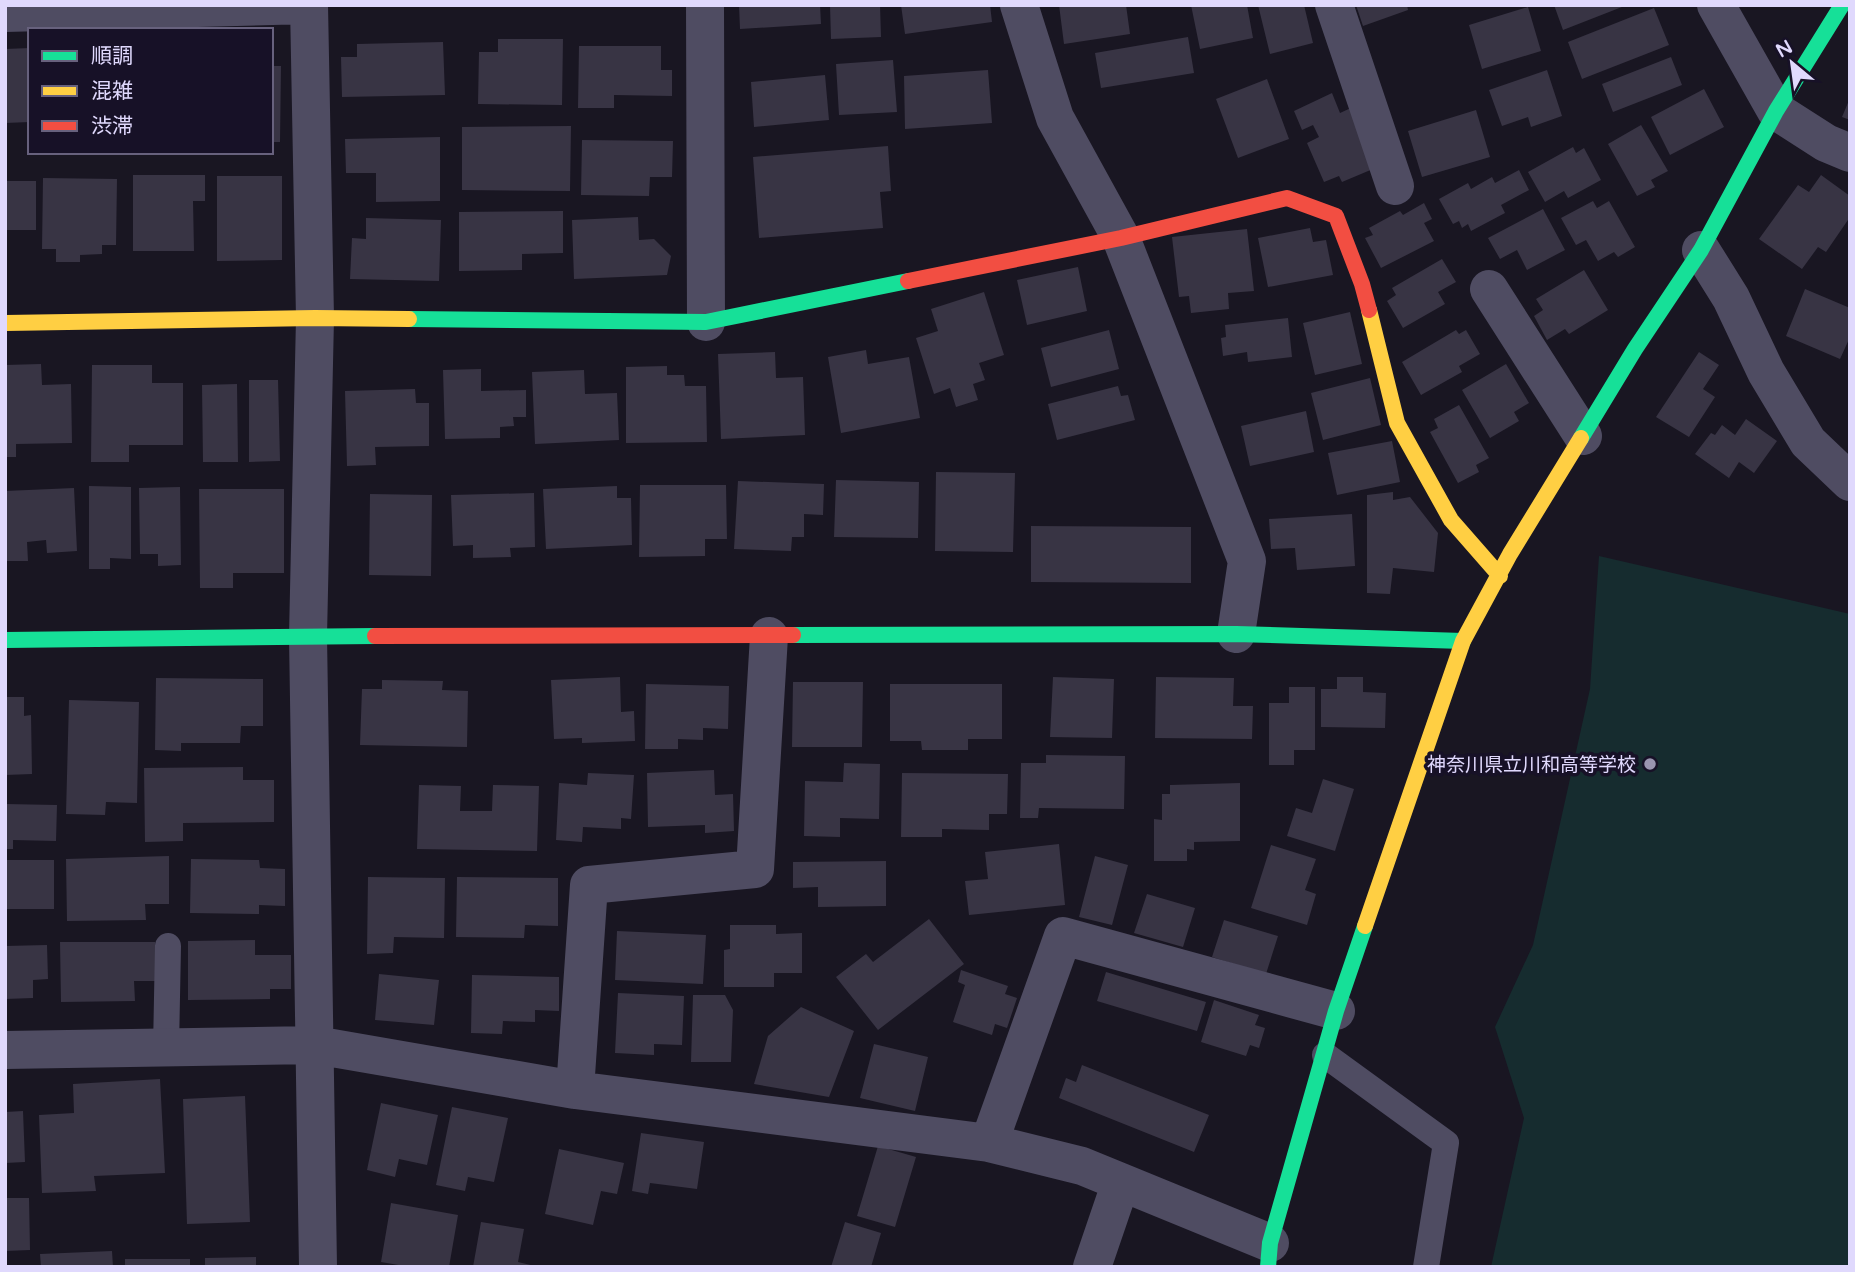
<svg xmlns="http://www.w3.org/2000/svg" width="1855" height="1272" viewBox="0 0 1855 1272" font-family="'Varela Round','Noto Sans JP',sans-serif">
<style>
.green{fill:#162c2f}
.building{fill:#383444}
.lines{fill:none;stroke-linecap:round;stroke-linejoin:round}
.lane{stroke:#4f4c62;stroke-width:26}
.street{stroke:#4f4c62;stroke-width:38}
.fast{stroke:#16e098;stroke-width:16}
.slow{stroke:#ffcf43;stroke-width:16}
.jam{stroke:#f24e42;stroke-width:16}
.poi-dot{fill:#9a95b0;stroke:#171127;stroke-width:2.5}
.labels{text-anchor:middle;stroke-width:7;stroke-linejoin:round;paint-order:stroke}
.poi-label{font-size:19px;fill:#e0d9fd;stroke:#171127;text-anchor:end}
</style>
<rect width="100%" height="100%" fill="#191622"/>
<path class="green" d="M1599,556L1850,614V1267H1491L1524,1118L1495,1027L1533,945L1590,689Z"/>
<path class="building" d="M739,5H820L821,24L740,29Z
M830,5H880L881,37L831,39Z
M901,5H990L992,22L905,34Z
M1059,5H1126L1130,34L1064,44Z
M1191,5H1247L1253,38L1200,49Z
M1258,5H1304L1313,43L1270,54Z
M1356,5H1407L1408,10L1363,26Z
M1554,5H1627L1563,30Z
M1528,7L1541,51L1482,69L1469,25Z
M1654,8L1669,45L1582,79L1568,42Z
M1188,37L1194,73L1101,88L1095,53Z
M498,39H563L562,105L478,104L479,52H498Z
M443,42L445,95L342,97L341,57H357V44Z
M579,46H661V70H672V96L614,95V108H578Z
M30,48V122L5,123V49Z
M1671,57L1682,85L1613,112L1602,84Z
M893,60L897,112L839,115L836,64Z
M271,66H281L280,142H271Z
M988,70L992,123L905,129L904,76Z
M1547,70L1562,116L1531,127L1528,117L1502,126L1489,90Z
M825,75L829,120L754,127L751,82Z
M1267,79L1289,139L1238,158L1216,99Z
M1704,89L1724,127L1670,155L1651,117Z
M1332,93L1340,113L1353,107L1380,166L1342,182L1339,176L1324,182L1307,143L1319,137L1313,125L1302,130L1294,111Z
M1850,98V120L1842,117Z
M1476,110L1490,157L1422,177L1408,131Z
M1641,125L1668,171L1651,180L1655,187L1637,196L1608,144Z
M571,126L570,191L462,190V127Z
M440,137V201L376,202V173H346L345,139Z
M582,140L673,141L672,177H650L649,196L581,195Z
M888,146L891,191L880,192L883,228L759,238L753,157Z
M1573,147L1576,153L1584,148L1601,180L1568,198L1564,191L1545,202L1528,172Z
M1519,170L1529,190L1501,205L1505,213L1471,231L1468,224L1462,228L1459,221L1453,224L1439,199L1468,183L1471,189L1492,177L1495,183Z
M133,175H205V201H193L194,251H133Z
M1821,175L1850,196V217L1826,252L1818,247L1802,269L1759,239L1798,185L1809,192Z
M217,176H282V260L217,261Z
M43,178L117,179L116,245H102V254L80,255V262H56V249H42Z
M5,181H36V230H5Z
M1593,201L1597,208L1609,201L1635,247L1618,257L1614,252L1598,261L1586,240L1576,245L1561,218Z
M1424,203L1432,219L1424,223L1434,241L1381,268L1365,238L1373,235L1369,228L1400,211L1403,215Z
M1543,209L1565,250L1527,270L1517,250L1500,259L1488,238Z
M563,211V253L522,254V270L459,271V212Z
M638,217L639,240L654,239L671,256L667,275L574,279L572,220Z
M366,218L441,220L439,281L350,279L352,238L366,239Z
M1310,228L1313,242L1326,240L1333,275L1268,287L1258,238Z
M1247,229L1254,291L1228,293L1229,309L1191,313L1189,296L1179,297L1172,237Z
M1442,259L1456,282L1438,292L1445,304L1403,328L1387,301L1396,295L1392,288Z
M1078,267L1087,311L1027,325L1017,280Z
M1584,270L1608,310L1569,334L1565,329L1547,340L1534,316L1543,310L1536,299Z
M1805,289L1850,308V337L1840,359L1786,336Z
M984,292L1004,355L979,363L985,380L973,384L978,400L956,407L950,388L934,394L916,338L938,331L931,309Z
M1350,312L1362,364L1315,375L1303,323Z
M1288,318L1292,357L1248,362L1247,352L1223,356L1221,338L1226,337L1225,325Z
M1109,330L1119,369L1051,387L1041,348Z
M1456,330L1459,334L1466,330L1480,354L1459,366L1462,372L1421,395L1402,362Z
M866,350L868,364L909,357L920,418L841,433L828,357Z
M775,352L776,378L803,377L805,435L721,439L718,354Z
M1699,352L1719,365L1703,389L1715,397L1689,437L1656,417Z
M41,364L42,385L71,384L72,443L16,444V457H5V365Z
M1506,364L1529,403L1514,412L1519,421L1490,438L1462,390Z
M92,365H152V383H183V445H129V462H91Z
M667,366V375H684L685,386H706L707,442L626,443V367Z
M481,369V391L526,390V417H513L514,426L500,427V438L445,439L443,370Z
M584,370L585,394L617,393L619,440L535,444L532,372Z
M1370,378L1381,425L1323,440L1311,393Z
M249,380H278L280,461L249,462Z
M237,384L238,462H203L202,385Z
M1118,386L1121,396L1128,395L1135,420L1057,440L1048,404Z
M415,389L416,403H429V446L375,447L376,465L347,466L345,391Z
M1459,405L1489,458L1476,465L1479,472L1458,483L1430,432L1438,428L1434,419Z
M1306,411L1314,452L1250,466L1241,426Z
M1746,419L1777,441L1754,473L1739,462L1729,478L1695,454L1711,433L1715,435L1722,425L1735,435Z
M1392,441L1400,482L1337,495L1328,453Z
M936,472L1015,473L1013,552L935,551Z
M836,480L919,482L918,538L834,537Z
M738,481L824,484L823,515L804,514V537H792L791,551L734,549Z
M640,485H726L727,539H705V556L639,557Z
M89,486L131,487V559L110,558V569H89Z
M617,486V498H631L632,545L546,549L543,489Z
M180,487L181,565L158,566V554H140L139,488Z
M74,488L77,551L47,553L46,540L27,542L28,561H5V491Z
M199,489H284V573H233V588H200Z
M1393,492V500L1410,497L1438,533L1434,572L1393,568L1390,594L1367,593V495Z
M534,493L535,547L510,548L511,557L473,558V545L453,546L451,495Z
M370,494L432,495L431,576L369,575Z
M1352,514L1355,566L1297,570L1295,548L1271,549L1269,519Z
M1031,526L1191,527V583L1031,582Z
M620,677L621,712L634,711L635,741L582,743V738L554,739L551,680Z
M1053,677L1114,679L1112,738L1050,737Z
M1156,677L1234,678L1233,706H1253L1252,739L1155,738Z
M1337,677H1363V692L1386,693L1385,728L1321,727V689H1337Z
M156,678L263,679V726H241L240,743H181V751L155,750Z
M382,680L443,681L442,690L468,691L467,747L360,745L362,689H382Z
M793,682H863L862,747H792Z
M646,684L729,686L728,729L703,728V740L678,739V749H645Z
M890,684H1002V739H968V750H922L921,741H890Z
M1289,687H1315V750H1294V765H1269V703H1289Z
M5,697H24V716L31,715L32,774L5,775Z
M69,700L139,702L137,803L106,802L105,815L66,814Z
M1046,755L1125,756L1124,809L1039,808L1038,818H1020L1021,763H1046Z
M844,763L880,764L879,819L840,818V837L804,836L805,781L843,782Z
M243,767V780H274V822L183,823V841L145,842L144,768Z
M714,770L715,795L733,794L734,831L705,833V825L648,827L647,773Z
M588,773L634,775L631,819L621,818V829L583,827L582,842L556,840L559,783L587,785Z
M902,773L1008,774L1007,814H989V830L942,829V837H901Z
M1323,779L1354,789L1335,851L1287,836L1296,808L1312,813Z
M1240,783V841L1194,842V850L1187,849V861H1154V819L1162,820V794H1170V785Z
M419,785L461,786L460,811H492L493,785L539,786L537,851L417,849Z
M5,804L57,805L56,841L13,840V849H5Z
M1059,844L1065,905L969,915L965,881L988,879L985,852Z
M1271,845L1316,859L1305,890L1316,894L1307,925L1251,908Z
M169,856V904H145L146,920L67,921L66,859Z
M1095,856L1128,865L1112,925L1079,917Z
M191,859L259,860L260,868L285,869V906L259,905V914L190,913Z
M5,860H54V909H5Z
M886,861V906L818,907V887L793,888V862Z
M368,877L445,878L444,938L394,937L393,953L367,954Z
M457,877L558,878V926L525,925L524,938L456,937Z
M1147,894L1195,908L1183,947L1134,933Z
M929,919L964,964L878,1030L836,977L866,954L873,962Z
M1224,920L1278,936L1266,974L1212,957Z
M730,925H776V934L802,933V973H774V987H724V950L730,949Z
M617,931L706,935L703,984L615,980Z
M255,940V955H291V989H270V999L188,1000V941Z
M60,942H155V981H134L135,1001L61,1002Z
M47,945L48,979L33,980V998L5,999V946Z
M961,970L1008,986L1005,994L1017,998L1007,1028L995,1024L992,1035L953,1022L965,985L958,982Z
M1106,972L1206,1002L1197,1031L1097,1001Z
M379,974L439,980L434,1025L375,1020Z
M472,975L559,977V1011L535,1010V1022L503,1021L502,1034L471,1033Z
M618,993L684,996L682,1045L654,1044V1055L615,1053Z
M693,995H725L733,1010L731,1062H691Z
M1214,1000L1259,1015L1255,1025L1265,1028L1259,1048L1250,1045L1246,1056L1201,1042Z
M801,1007L854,1031L829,1097L754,1084L768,1036Z
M874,1044L928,1057L915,1111L860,1098Z
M1082,1065L1209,1115L1194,1152L1059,1098L1066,1078L1076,1082Z
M160,1079L165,1173L94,1176L96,1191L42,1193L39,1115L74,1113L73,1084Z
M245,1096L250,1222L187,1224L183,1099Z
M381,1103L438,1115L427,1165L399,1159L395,1177L367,1170Z
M452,1107L508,1118L494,1182L468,1177L465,1191L436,1185Z
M23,1111L25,1162L5,1163V1112Z
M641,1133L704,1142L697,1189L650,1183L648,1194L632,1191Z
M878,1146L916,1157L895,1227L857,1216Z
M559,1149L624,1163L617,1194L601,1191L593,1225L545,1214Z
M5,1198H29L30,1250L5,1251Z
M391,1203L458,1215L449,1267H410L381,1262Z
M481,1222L524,1229L518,1262L539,1267H473Z
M845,1222L881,1233L871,1267H831Z
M112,1251L113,1267H41L40,1254Z
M256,1257V1267H205V1258Z
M125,1259H190V1267H125Z"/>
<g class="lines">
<path class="lane" d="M166,1049L168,946
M1325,1055L1446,1143L1426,1267"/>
<path class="street" d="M705,5L706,322
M1019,5L1055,118L1121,238L1247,561L1236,634
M1334,5L1395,186
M1716,5L1776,111L1826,143L1850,153
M5,13L309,5L315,318L308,636L318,1267
M1701,250L1731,298L1766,372L1808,442L1850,482
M1489,289L1583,436
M5,1050L315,1045L575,1090L989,1143L1082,1166L1270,1243
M575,1090L589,885L755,869L769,636
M989,1143L1063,936L1336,1011
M1092,1267L1121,1182"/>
<path class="fast" d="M409,319L706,322L908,281
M1581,438L1635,349L1701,250L1776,111L1842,5
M793,635L1236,634L1463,641
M5,640L375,636
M1268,1267L1270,1243L1336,1011L1365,926"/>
<path class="slow" d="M1369,310L1397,423L1451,520L1500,576
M5,323L315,318L409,319
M1365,926L1463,641L1510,554L1581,438"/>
<path class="jam" d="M908,281L1121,238L1287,198L1336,216L1362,284L1369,310
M375,636L793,635"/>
</g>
<circle class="poi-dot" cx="1650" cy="764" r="7"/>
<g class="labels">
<g class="poi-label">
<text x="1636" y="771">神奈川県立川和高等学校</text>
</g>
</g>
<rect width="1855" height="1272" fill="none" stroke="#e0d9fd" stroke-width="14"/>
<rect x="28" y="28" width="245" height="126" fill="#171127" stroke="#67617d" stroke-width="2"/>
<rect x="42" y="51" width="35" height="10" fill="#16e098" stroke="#67617d" stroke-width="2"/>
<text x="91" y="63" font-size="21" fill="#e0d9fd">順調</text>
<rect x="42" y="86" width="35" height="10" fill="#ffcf43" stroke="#67617d" stroke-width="2"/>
<text x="91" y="98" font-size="21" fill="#e0d9fd">混雑</text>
<rect x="42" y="121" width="35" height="10" fill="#f24e42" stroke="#67617d" stroke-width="2"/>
<text x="91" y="133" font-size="21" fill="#e0d9fd">渋滞</text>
<g transform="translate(1792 63) rotate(331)" stroke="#171127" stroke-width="5" paint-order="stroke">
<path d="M0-5L12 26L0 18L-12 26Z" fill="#e0d9fd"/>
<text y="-10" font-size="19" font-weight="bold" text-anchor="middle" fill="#e0d9fd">N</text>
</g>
</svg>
